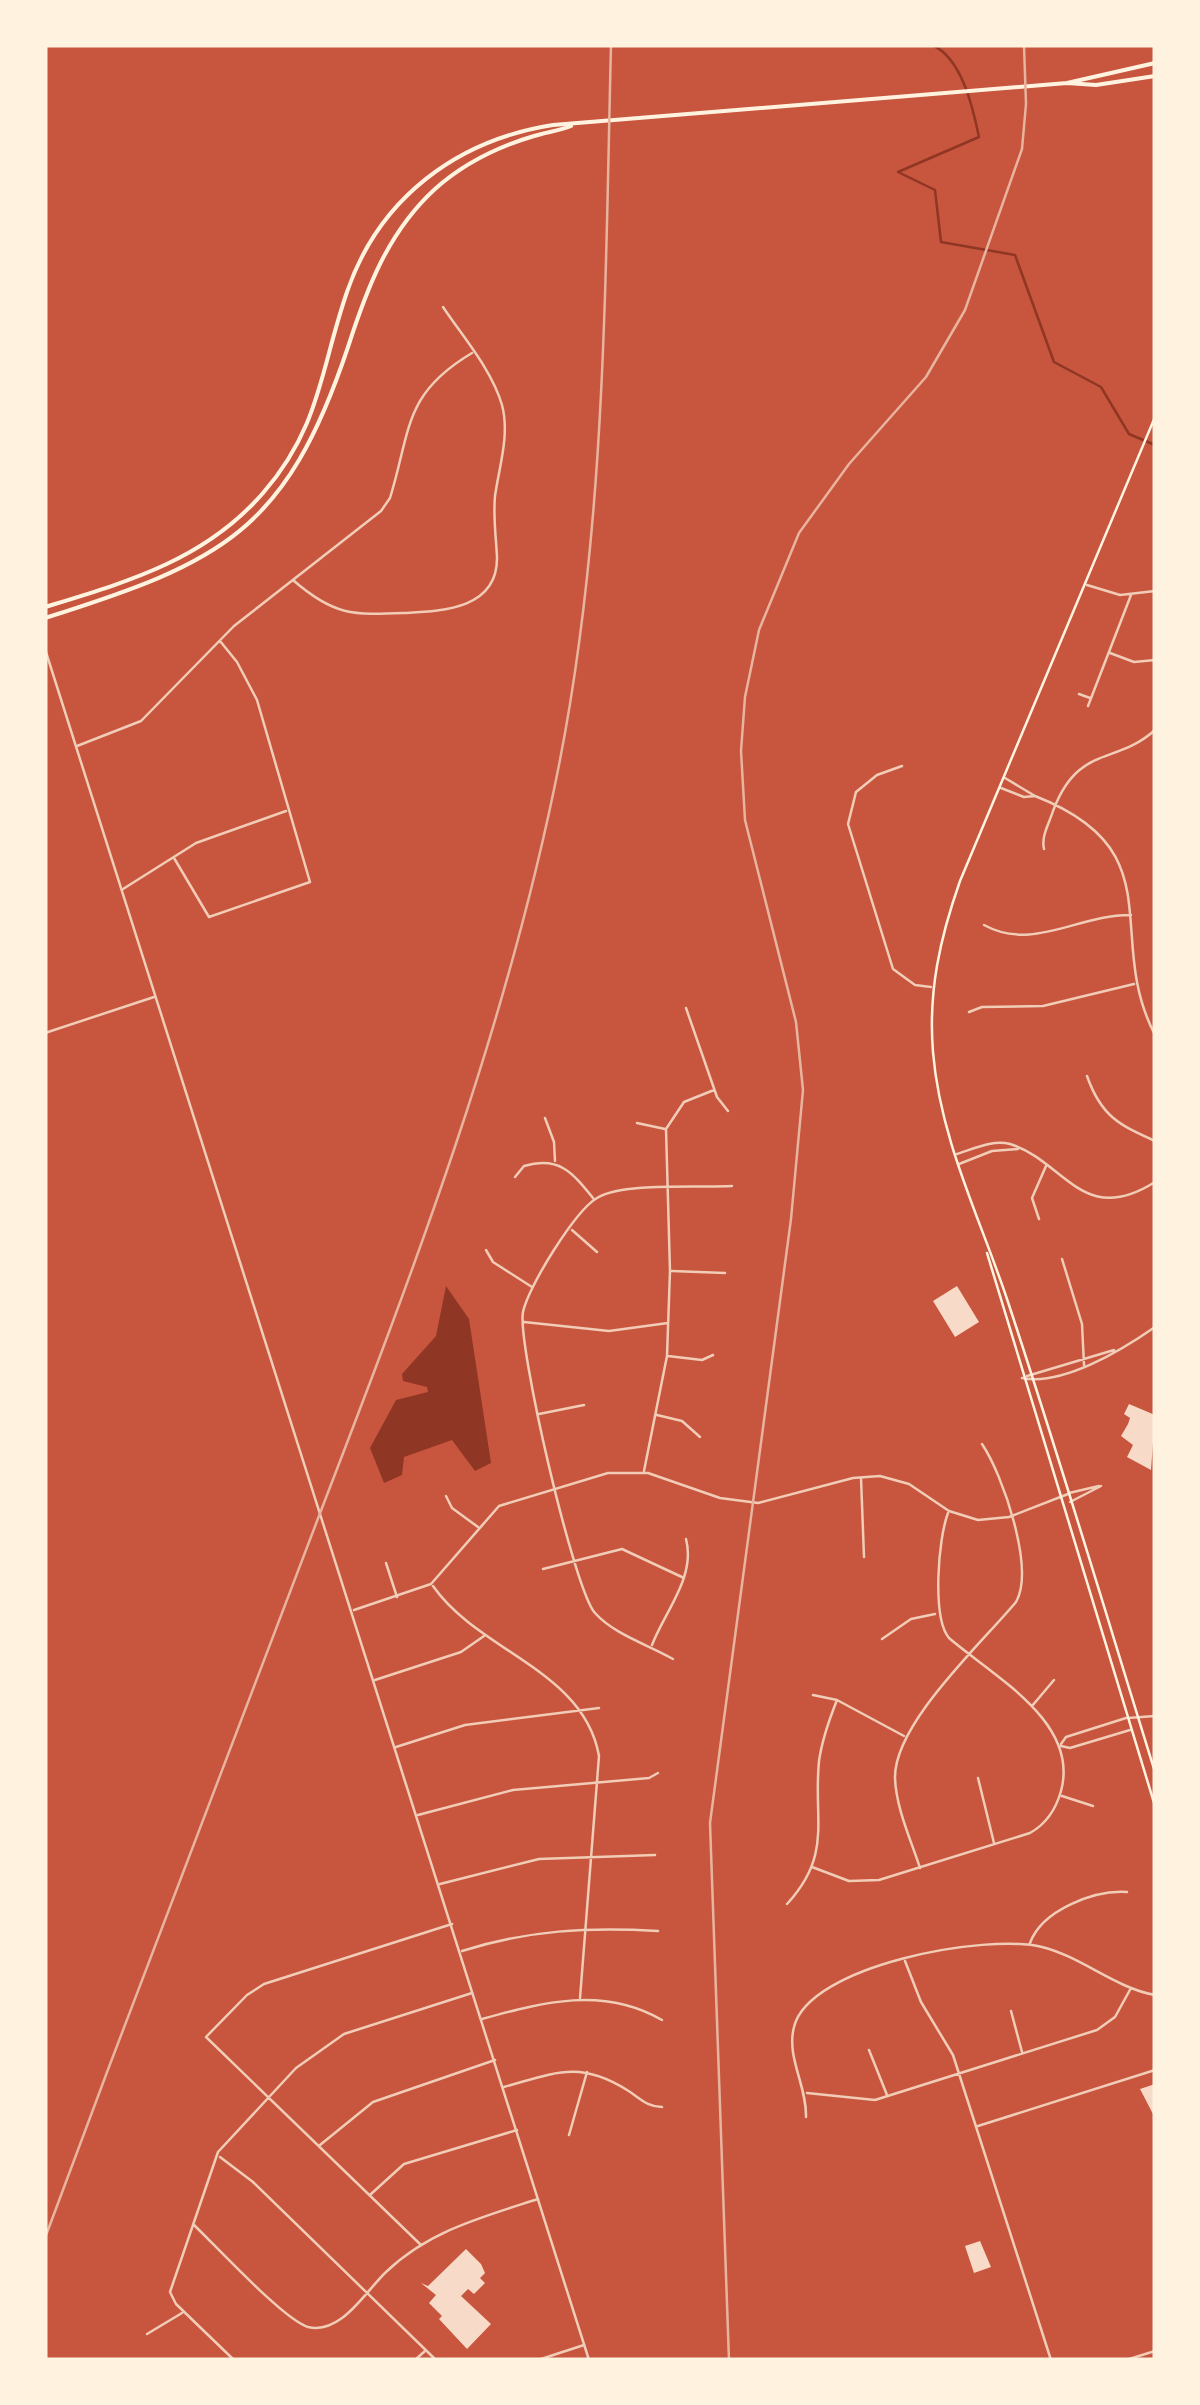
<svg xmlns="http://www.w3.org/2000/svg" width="1200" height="2405" viewBox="0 0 1200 2405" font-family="Rubik,sans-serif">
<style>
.water{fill:#8f3625}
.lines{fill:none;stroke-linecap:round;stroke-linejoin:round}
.stream{stroke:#8f3625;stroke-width:2.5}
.building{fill:#f7dbc8}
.minor{stroke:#f1ccb7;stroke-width:2.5}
.tertiary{stroke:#f1ccb7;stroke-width:2.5}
.secondary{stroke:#fff3e0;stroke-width:2.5}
.primary{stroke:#fff3e0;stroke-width:4}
.rail{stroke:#e9b49f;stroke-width:2.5}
</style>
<rect width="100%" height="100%" fill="#c8553d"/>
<path class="water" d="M446,1286L469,1319L491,1463L475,1471L452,1440L404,1457L402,1475L384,1483L370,1448L396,1400L428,1392L427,1387L403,1381L402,1374L436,1336Z"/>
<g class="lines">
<path class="stream" d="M932,45C962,58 973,108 979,137L898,172L935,190L941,242L1015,255L1054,362L1101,387L1129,434L1155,445"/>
</g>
<path class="building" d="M957,1286L979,1322L955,1337L933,1301Z
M1129,1404L1155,1415L1151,1470L1127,1457L1133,1445L1121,1436L1128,1424L1130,1418L1124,1414Z
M1155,2084V2116H1154L1140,2089Z
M980,2241L991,2267L974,2273L965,2246Z
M466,2249L481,2264L485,2273L480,2278L485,2283L474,2294L468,2289L461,2296L491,2324L467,2349L439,2319L442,2316L429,2303L436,2295L421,2283L428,2286Z"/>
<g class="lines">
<path class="minor" d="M293,580C334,616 353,615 405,613C443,611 498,609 497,557C496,536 493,517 495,496C499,467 510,435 502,405C492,370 463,337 443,307
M1087,585L1120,595L1155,591
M1110,653L1134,662L1155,660
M1079,694L1090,698
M1088,706L1131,595
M77,746L141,721L234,626L381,511L390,498C411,430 403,394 472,353
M902,766L877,775L856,792L848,824L893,969L915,985L931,987
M1001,788L1024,797L1035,796L1005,778
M1035,796C1176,851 1103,935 1155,1035
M1044,849C1041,836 1049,824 1053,811C1078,744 1115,766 1155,730
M174,858L209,917L310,882L257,700L237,662L220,641
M123,889L196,843L286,811
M984,925C1033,952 1079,914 1131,915
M686,1008L717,1097L728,1111
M969,1012L982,1007L1043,1006L1134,984
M1087,1076C1101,1116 1119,1125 1155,1141
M545,1118L554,1142L555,1161
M637,1123L665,1129
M957,1154C973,1149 994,1139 1010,1144C1065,1161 1082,1228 1155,1182
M959,1164L992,1151L1018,1149
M515,1177L524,1166C559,1156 572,1172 593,1198
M1039,1219L1032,1198L1046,1166
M572,1230L597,1252
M486,1250L493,1262L532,1287
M1062,1259L1082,1324L1084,1365
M672,1271L725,1273
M524,1322L609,1331L668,1323
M668,1356L702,1360L713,1355
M1027,1376L1114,1350
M1022,1378C1063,1386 1122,1350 1155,1327
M539,1414L584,1405
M657,1415L682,1421L700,1437
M644,1471L667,1356L670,1271L666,1129L684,1102L714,1090
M861,1478L864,1557
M1069,1493L1099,1486
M446,1496L452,1508L478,1527
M1070,1502L1101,1486
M386,1563L397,1597
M543,1569L622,1549L684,1578
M433,1586C479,1652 584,1670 599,1756L580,1998
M882,1639L911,1619L935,1614
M652,1645C665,1611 696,1577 686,1539
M673,1659C647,1644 615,1635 595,1613C574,1590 517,1344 523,1312C528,1287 575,1211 597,1198C623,1182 700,1188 732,1186
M375,1680L461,1652L484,1636
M813,1695L837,1700L904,1736
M1032,1706L1054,1680
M1061,1744L1066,1737L1126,1718
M1061,1746L1070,1748L1130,1730
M396,1747L465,1725L599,1708
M978,1778L994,1843
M1062,1796L1093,1806
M418,1815L513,1790L649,1778L658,1773
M812,1867L849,1881L879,1880L1030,1833C1046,1824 1056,1809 1061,1791C1080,1722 993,1676 949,1638C932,1618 938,1539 948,1513
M920,1868C911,1840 896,1808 895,1778C894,1724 981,1644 1016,1602C1035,1569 1003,1475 982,1444
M440,1884L539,1859L655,1855
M787,1904C833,1854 813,1820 819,1761C822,1740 829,1720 837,1700
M1030,1943C1042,1910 1094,1890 1127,1892
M462,1951C528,1930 588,1927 658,1931
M905,1961L921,2002L953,2055L1051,2360
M1011,2011L1022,2052
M482,2019C544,2002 603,1986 662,2020
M869,2050L887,2095
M504,2087C555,2073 579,2060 627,2090C640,2098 647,2107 662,2107
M807,2093L875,2100L1097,2030L1115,2017L1131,1988
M806,2117C807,2086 786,2057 794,2027C809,1965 987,1933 1042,1947C1082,1957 1115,1988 1155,1995
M978,2126L1155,2070
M569,2135L587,2072
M320,2145L373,2102L495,2060
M220,2157L253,2182L436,2360
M371,2194L404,2164L517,2130
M193,2224C215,2245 284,2320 308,2327C341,2335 365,2292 386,2272C429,2231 482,2217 538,2199
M421,2245L206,2037L247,1995L264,1984L452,1924
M147,2334L182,2313
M234,2360L176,2304L170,2292L218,2152L296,2068L344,2034L472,1993
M415,2360L425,2351
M538,2360L584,2345
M1126,2360L1155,2351"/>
<path class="tertiary" d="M45,649L589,2360
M45,1033L154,997
M354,1610L431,1584L499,1506L608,1473H648L720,1498L758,1503L853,1478L880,1476L909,1484L949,1511L978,1520L1009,1517L1068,1494
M1128,1718L1155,1716"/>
<path class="secondary" d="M1155,417L960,881C940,938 928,991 933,1052C940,1139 980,1218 1007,1299C1059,1456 1106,1614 1155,1772
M987,1253L1155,1806"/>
<path class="primary" d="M1067,83L1096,85L1155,76
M45,607C127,582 205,560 263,493C321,426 320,370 347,292C379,198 457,140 553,125L1067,83L1155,63
M45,618C222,562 286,532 348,347C367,288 388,232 435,189C463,164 497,147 534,136C546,132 559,131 571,126"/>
<path class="rail" d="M45,2238C136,1994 228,1750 322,1508C416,1264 508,1023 559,765C606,527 605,286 611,45
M729,2360L710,1823L791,1219L803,1090L796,1022L745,820L741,751L745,697L759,630L799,533L849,464L926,377L965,310L1022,149L1026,104L1024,45"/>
</g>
<rect width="1200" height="2405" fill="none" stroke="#fff3e0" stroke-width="95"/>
</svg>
